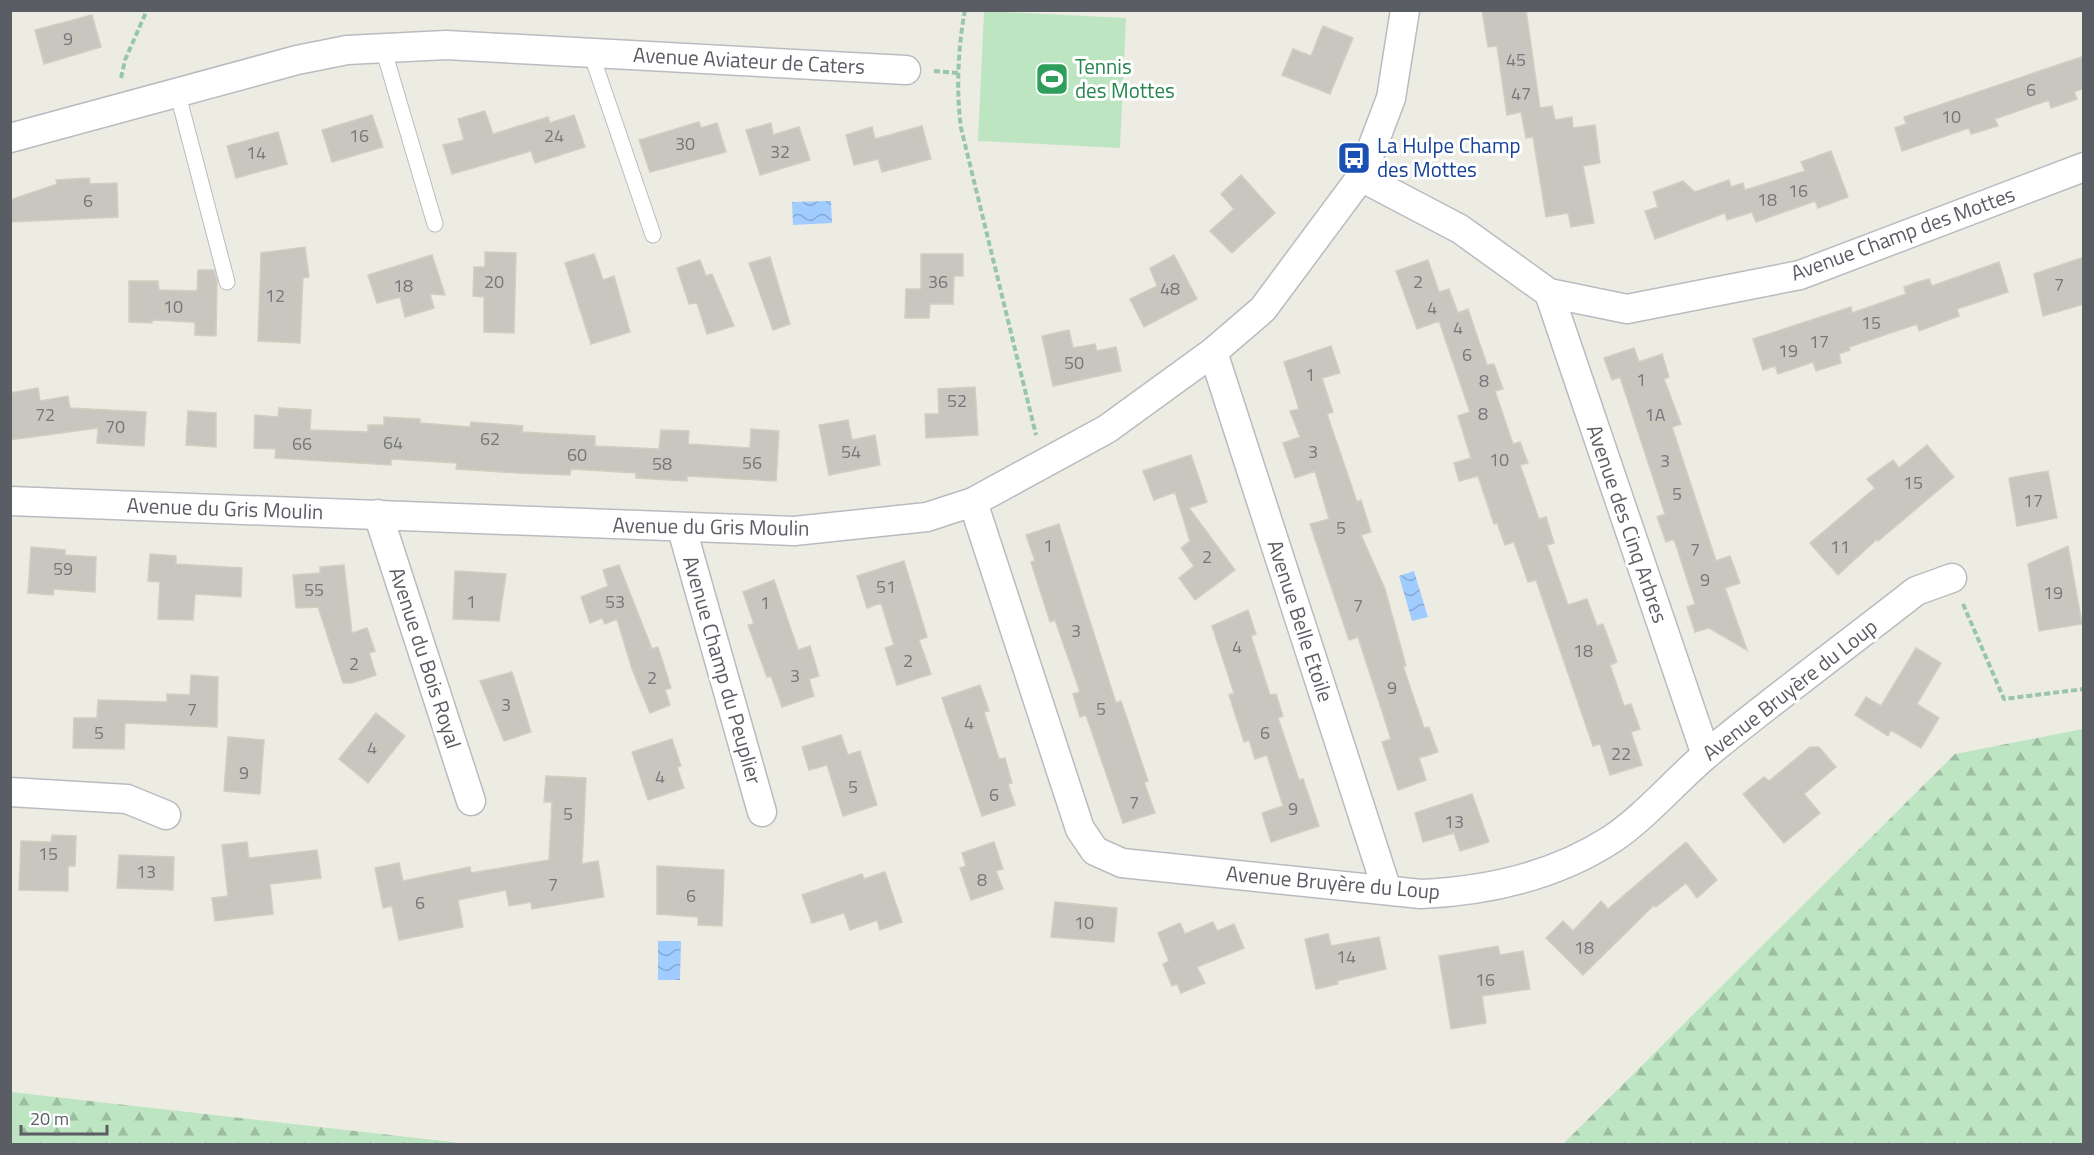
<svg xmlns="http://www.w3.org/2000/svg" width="2094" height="1155" viewBox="0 0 2094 1155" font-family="'Titillium Web',sans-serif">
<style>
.green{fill:#bee5c2}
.forest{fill:url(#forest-firs)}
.water{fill:url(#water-waves)}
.building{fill:#c8c6bf;stroke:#d2cec0;stroke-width:1.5}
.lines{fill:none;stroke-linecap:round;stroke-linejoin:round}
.service-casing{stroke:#babbc1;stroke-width:17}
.minor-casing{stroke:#babbc1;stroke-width:31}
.path{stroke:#97c6aa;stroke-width:4;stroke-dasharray:6 3;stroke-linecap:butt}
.service{stroke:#fff;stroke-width:15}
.minor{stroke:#fff;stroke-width:28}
.labels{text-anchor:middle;stroke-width:6;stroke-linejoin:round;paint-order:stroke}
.number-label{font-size:18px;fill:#76777a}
.street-label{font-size:21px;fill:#5a5d63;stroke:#fff}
.leisure-label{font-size:21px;fill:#27864d;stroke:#fff;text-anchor:start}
.transit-label{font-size:21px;fill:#164399;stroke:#fff;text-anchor:start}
</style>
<defs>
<pattern id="forest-firs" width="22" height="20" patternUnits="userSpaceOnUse" patternTransform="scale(1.5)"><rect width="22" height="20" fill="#bee5c2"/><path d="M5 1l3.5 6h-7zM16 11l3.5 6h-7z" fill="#9dbda1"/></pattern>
<pattern id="water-waves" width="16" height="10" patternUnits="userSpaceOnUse" patternTransform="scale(1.5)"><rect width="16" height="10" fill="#a0ccff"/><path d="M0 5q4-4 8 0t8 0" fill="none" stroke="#85a9d2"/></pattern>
</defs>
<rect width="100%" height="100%" fill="#edece2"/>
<path class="green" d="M984,11L1126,18L1120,148L978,141Z"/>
<path class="forest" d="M2083,729V1144H1563L1955,754Z
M10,1092H11L470,1144H11Z"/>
<path class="water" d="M831,201L832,223L793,225L792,202Z
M1414,571L1428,617L1412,621L1399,576Z
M658,941H681L680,980H658Z"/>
<path class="building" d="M1482,10H1526L1540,108L1552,106L1555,120L1572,117L1573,128L1595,125L1600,163L1583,166L1594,223L1571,227L1568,213L1546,217L1533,137L1526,138L1521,112L1507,115L1497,46L1488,47Z
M92,15L101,47L44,64L35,30Z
M1323,26L1353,38L1330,94L1282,75L1293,49L1311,56Z
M2084,56V88L2074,92L2077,99L2051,108L2049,100L1995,119L1998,126L1971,134L1969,128L1902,151L1895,128L1906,124L1904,117Z
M485,111L493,134L548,117L550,123L574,115L585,147L535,163L531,151L452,174L443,145L464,140L458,119Z
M372,115L383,147L332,162L322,130Z
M699,122L701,128L717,123L726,152L650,172L639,140Z
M771,123L773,135L799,127L810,160L760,175L746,130Z
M922,126L931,159L882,172L878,159L854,165L846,135L872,127L875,139Z
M278,132L287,164L236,178L227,146Z
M1831,151L1848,197L1818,208L1815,201L1756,222L1752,212L1727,220L1725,213L1655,239L1645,211L1658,207L1653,192L1683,181L1695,192L1729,180L1731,187L1743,183L1745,190L1805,171L1801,162Z
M1241,175L1275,213L1232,253L1210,231L1234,209L1221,194Z
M89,178L90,184L117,183L118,217L10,222V200L57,184L56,180Z
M305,247L309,277L303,278L300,343L258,341L261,253Z
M485,252L516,253L514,333L484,332V297L473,296L474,267H485Z
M594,254L603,280L614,276L630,332L591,344L565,263Z
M921,254H963V276H954L953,304H930L929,318H905L906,289H921Z
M432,255L445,295L430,294L434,308L405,317L400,297L377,303L368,275Z
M1174,255L1197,299L1144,327L1130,299L1157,286L1150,268Z
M770,257L790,324L773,330L749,263Z
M2084,257V304L2043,316L2034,274Z
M700,260L706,276L712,274L734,326L707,334L697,303L689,304L677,268Z
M1428,260L1439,292L1449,289L1458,313L1468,309L1487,365L1494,364L1503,389L1495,391L1513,444L1520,442L1528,463L1520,465L1539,519L1546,517L1554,543L1547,545L1568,605L1587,599L1597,626L1603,624L1617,662L1610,665L1624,706L1631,704L1640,729L1631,732L1642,765L1610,775L1600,744L1593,746L1536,580L1528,582L1514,542L1505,545L1497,523L1494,524L1478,476L1459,481L1454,463L1471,458L1458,416L1470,412L1439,321L1417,329L1396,271Z
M1999,262L2008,292L1957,309L1959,316L1919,331L1917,324L1849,347L1850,350L1839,354L1841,363L1816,371L1813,362L1778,374L1775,366L1763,370L1753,339L1851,307L1852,313L1906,294L1904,287L1918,282L1929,279L1932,286Z
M198,270H214L217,281L216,336L195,335V323L191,322L152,320V323L129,322V281H158L159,290L197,291Z
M1069,330L1073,348L1095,344L1097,351L1116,347L1121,371L1053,386L1042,336Z
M1331,346L1340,373L1322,378L1333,412L1327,414L1357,502L1361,500L1371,532L1361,535L1385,589L1406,666H1403L1424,728L1429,727L1438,752L1419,758L1426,780L1398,790L1382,742L1391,739L1358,637L1349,640L1310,524L1329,519L1315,471L1295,478L1283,443L1300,437L1290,411L1299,409L1284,362Z
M1634,348L1639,362L1662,354L1669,377L1664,379L1681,424L1672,427L1716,561L1730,556L1740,583L1725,588L1747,650L1709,628L1695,632L1687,607L1695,604L1674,539L1666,542L1657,517L1665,514L1620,377L1612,380L1604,358Z
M975,387L978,435L926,438L925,414H939L938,389Z
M38,388L40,401L68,396L70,408L146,412L144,446L97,443L98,428L10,440V393Z
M279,408L311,410L310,430L368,432V425H384V417L420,419V423L470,427L471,422L523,426L522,432L595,436V446L659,449L661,430L689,431L688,444L750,448L751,429L779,431L776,481L687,476V481L636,478V473L571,469L570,475L518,473L456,469L457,463L391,459V465L275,458L276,449L254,448L255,415L278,417Z
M188,411L216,413V447L186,445Z
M848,420L852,440L875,435L880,465L829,475L819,425Z
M1927,445L1954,477L1878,541L1877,539L1838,575L1810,543L1875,488L1867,479L1893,460L1899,468Z
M1191,455L1207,502L1189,508L1235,570L1195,600L1179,578L1194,566L1181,548L1190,541L1175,492L1154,500L1143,471Z
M2048,471L2057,518L2017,526L2009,478Z
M1059,524L1116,703L1121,701L1148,781L1144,782L1155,813L1123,823L1086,715L1080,717L1073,694L1080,692L1055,620L1050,622L1031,562L1035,561L1026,535Z
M2068,546L2082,624L2039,631L2028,564Z
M31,547L65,550V555L96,557L95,592L54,589L53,595L28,593Z
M150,554L176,556V564L242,568L241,597L195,594L193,620L158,619L160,582L148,581Z
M904,561L927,637L919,640L931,674L897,685L885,648L894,645L881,603L867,608L857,576Z
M344,565L352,633L367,628L375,651L369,653L376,675L352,683H343L318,607L296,608L293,575L320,573V567Z
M619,565L652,649L658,647L671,688L665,690L670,705L650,713L632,669L617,619L605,624L602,618L590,623L581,597L608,586L603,570Z
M455,571L506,574L499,621L453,619Z
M774,580L798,650L810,646L819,676L809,679L814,696L782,707L771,676L767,677L748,625L754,624L743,592Z
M1248,610L1256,634L1251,636L1270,695L1276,694L1283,716L1278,718L1299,780L1303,779L1319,826L1271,842L1262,813L1283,806L1267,755L1255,759L1249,740L1244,742L1229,695L1234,693L1212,626Z
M1916,648L1941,663L1917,704L1939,718L1921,748L1891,730L1888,736L1855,715L1866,697L1881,706Z
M512,672L531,732L504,741L480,681Z
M191,675L218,677L217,727L125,723L124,749L73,748L74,718H97L98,700L167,702V694L190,695Z
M980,685L989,711L984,712L999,759L1005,758L1012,783L1008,784L1015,805L982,816L942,698Z
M376,713L405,736L368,783L339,759Z
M841,735L848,755L860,751L877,805L843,816L827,765L809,770L802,747Z
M228,737L264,740L260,794L224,791Z
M672,739L681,766L677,767L684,788L648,800L632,752Z
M1810,747H1819L1836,767L1804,794L1820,813L1784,843L1743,794L1764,777L1769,781Z
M546,776L586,778L582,864L598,861L604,897L532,909L531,902L509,906L506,890L458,900L463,927L399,940L392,906L383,908L375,868L399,863L403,881L470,867L471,873L549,860L552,802H544Z
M1472,794L1489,842L1460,851L1454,833L1423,842L1415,813Z
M52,835L76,836L75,866H68V891L19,890L21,841L51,842Z
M247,842L249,858L317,850L321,878L270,884L273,914L215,921L212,898L228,896L222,845Z
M994,842L1003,869L996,871L1003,889L971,900L960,868L966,866L962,853Z
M1686,842L1717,880L1697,898L1686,883L1656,907L1654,905L1583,975L1546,938L1563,921L1573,931L1601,901L1608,909Z
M119,855L174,857L173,890L117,888Z
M657,866L724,870L722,926L698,925V917L657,914Z
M885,872L902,922L880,930L877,920L850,930L844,913L812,923L802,895L862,874L864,879Z
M1055,902L1117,908L1114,942L1051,937Z
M1213,922L1217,931L1234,924L1244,948L1197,967L1205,983L1181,993L1177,984L1172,986L1163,964L1169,961L1158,933L1180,923L1185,934Z
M1328,934L1331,946L1379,937L1386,969L1337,981L1338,984L1316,989L1305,939Z
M1498,946L1500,955L1523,951L1530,989L1482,996L1486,1023L1451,1029L1439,956Z"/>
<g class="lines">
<defs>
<path id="service" d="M383,48L435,224
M591,53L653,235
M177,91L227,282"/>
<path id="minor" d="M10,138L297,60L347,50L446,45L906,70
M1361,177L1460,229L1549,293L1627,309L1800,275L2084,167
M1549,293L1706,755
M1213,352L1387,890
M10,501L794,531L927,517L973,502L1107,429L1213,352L1263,309L1361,177L1391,98L1405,10
M973,502L1080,829L1095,851L1122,863L1421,894C1488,891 1555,876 1612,839C1645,817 1676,780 1707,754C1775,698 1846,646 1916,591L1952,578
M378,514L471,801
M682,529L762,812
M10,792L127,799L166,815"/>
</defs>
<use href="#service" class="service-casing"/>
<use href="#minor" class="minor-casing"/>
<path class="path" d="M965,10C958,48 956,90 961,128L1036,435
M934,71L959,73
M121,78L125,60L147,10
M1963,604L2004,699L2084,689"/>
<use href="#service" class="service"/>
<use href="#minor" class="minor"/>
</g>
<defs>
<symbol id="stadium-square" viewBox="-11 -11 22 22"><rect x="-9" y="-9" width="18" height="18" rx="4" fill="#2e9e5b" stroke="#fff"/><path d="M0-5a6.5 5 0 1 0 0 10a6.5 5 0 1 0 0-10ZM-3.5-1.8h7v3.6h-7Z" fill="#fff"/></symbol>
<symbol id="bus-square" viewBox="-11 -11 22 22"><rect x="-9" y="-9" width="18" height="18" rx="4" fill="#1a4fb4" stroke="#fff"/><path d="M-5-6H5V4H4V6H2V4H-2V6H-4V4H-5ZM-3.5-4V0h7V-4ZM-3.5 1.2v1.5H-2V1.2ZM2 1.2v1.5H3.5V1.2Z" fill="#fff"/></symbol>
</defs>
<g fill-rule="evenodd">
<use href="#stadium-square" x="1033" y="60" width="38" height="38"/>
<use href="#bus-square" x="1335" y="139" width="38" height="38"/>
</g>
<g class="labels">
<g class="number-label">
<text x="68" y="45">9</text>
<text x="1516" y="66">45</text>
<text x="2031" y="96">6</text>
<text x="1521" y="100">47</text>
<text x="1951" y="123">10</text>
<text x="359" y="142">16</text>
<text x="554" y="142">24</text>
<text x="685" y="150">30</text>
<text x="780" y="158">32</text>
<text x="256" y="159">14</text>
<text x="1798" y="197">16</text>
<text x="1767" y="206">18</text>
<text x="88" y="207">6</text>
<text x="494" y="288">20</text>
<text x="938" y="288">36</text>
<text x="1418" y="288">2</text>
<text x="2059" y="291">7</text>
<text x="403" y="292">18</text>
<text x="1170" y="295">48</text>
<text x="275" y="302">12</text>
<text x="173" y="313">10</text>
<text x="1432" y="314">4</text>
<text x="1871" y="329">15</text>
<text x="1458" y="334">4</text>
<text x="1819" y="348">17</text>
<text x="1788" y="357">19</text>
<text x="1467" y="361">6</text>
<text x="1074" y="369">50</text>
<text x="1310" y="381">1</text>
<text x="1641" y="386">1</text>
<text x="1484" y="387">8</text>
<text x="957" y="407">52</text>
<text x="1483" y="420">8</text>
<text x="45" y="421">72</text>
<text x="1655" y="421">1A</text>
<text x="115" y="433">70</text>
<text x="490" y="445">62</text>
<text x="393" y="449">64</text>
<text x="302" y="450">66</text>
<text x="851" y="458">54</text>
<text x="1313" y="458">3</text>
<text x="577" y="461">60</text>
<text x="1499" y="466">10</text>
<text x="1665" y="467">3</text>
<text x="752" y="469">56</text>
<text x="662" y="470">58</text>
<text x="1913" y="489">15</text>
<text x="1677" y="500">5</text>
<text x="2033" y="507">17</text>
<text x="1341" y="534">5</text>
<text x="1048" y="552">1</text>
<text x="1840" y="553">11</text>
<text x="1695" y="556">7</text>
<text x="1207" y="563">2</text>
<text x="63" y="575">59</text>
<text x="1705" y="586">9</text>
<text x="886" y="593">51</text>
<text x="314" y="596">55</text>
<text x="2053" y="599">19</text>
<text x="471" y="608">1</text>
<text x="615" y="608">53</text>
<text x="765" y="609">1</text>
<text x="1358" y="612">7</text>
<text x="1076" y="637">3</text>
<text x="1237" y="653">4</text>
<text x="1583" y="657">18</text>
<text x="908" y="667">2</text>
<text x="354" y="670">2</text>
<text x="795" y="682">3</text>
<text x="652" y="684">2</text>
<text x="1392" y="694">9</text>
<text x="506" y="711">3</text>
<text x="1101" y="715">5</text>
<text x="192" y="716">7</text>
<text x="969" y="729">4</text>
<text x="99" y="739">5</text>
<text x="1265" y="739">6</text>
<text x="372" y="754">4</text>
<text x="1621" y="760">22</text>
<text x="244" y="779">9</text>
<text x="660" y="783">4</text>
<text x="853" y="793">5</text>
<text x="994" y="801">6</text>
<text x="1134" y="809">7</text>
<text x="1293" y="815">9</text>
<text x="568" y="820">5</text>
<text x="1454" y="828">13</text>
<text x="48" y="860">15</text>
<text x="146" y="878">13</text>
<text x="982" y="886">8</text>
<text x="553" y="891">7</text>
<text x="691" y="902">6</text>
<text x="420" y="909">6</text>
<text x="1084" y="929">10</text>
<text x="1584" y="954">18</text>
<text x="1346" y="963">14</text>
<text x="1485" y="986">16</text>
</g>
<g class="street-label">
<text transform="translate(749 61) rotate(3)" y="7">Avenue Aviateur de Caters</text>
<text transform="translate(1903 234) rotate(-20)" y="7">Avenue Champ des Mottes</text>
<text transform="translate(225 509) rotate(2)" y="7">Avenue du Gris Moulin</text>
<text transform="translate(1627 524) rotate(71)" y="7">Avenue des Cinq Arbres</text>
<text transform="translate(711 527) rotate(1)" y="7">Avenue du Gris Moulin</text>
<text transform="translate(1300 621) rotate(72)" y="7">Avenue Belle Etoile</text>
<text transform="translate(425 658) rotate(72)" y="7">Avenue du Bois Royal</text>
<text transform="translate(722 670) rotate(74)" y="7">Avenue Champ du Peuplier</text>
<text transform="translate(1790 690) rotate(-38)" y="7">Avenue Bruyère du Loup</text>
<text transform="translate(1333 883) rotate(5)" y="7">Avenue Bruyère du Loup</text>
</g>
<g class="leisure-label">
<text x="1075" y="74">Tennis<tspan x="1075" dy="24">des Mottes</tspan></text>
</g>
<g class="transit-label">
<text x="1377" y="153">La Hulpe Champ<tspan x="1377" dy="24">des Mottes</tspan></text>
</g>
</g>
<rect width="2094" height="1155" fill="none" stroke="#5a5d63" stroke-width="24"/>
<path d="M21 1125v9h86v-9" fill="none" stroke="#5a5d63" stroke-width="3"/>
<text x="30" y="1125" font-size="18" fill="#5a5d63" stroke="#ffffff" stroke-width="4.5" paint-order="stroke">20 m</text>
</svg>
